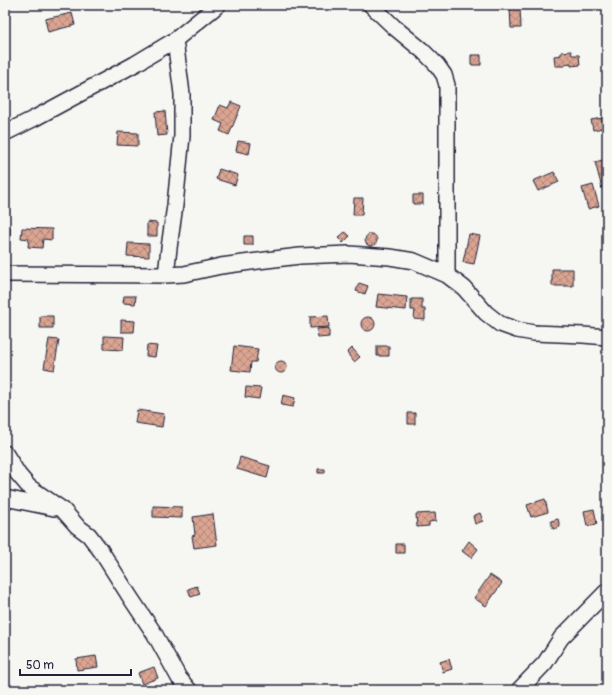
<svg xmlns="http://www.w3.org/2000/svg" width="612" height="695" viewBox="0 0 612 695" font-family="Pangolin,sans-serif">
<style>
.building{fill:url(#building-cross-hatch);stroke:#22223b}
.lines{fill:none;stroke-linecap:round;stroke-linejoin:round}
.minor-casing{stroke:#22223b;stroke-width:18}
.minor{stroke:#f6f6f2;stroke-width:15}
</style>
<defs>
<pattern id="building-cross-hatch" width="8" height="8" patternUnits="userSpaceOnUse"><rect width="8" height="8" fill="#dba592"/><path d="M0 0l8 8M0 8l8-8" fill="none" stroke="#b18678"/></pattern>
</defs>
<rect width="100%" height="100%" fill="#f6f6f2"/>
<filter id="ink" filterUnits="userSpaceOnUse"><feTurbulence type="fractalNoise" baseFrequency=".025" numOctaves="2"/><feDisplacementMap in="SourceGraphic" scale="8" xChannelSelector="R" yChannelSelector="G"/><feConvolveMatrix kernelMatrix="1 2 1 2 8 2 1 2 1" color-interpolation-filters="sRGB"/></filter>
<g filter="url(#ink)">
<path class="building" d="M510,8H520L521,28H511Z
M72,13L75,25L48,32L45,19Z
M571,51L572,55H579L580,65L571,66V63L565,64V66H555L554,56L561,55V52Z
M471,55H481V65H471Z
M231,102L241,106L229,135L220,131L223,124L214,120L220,105L228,108Z
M165,111L167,135L157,136L155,112Z
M602,118L603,128L593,130L591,120Z
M118,132L138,133V146L117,145Z
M238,141L251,143L249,154L236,151Z
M607,159V187L602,188L595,162Z
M219,169L238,175L235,185L216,179Z
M554,172L559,182L538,191L533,181Z
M593,185L599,206L588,209L582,188Z
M413,195H423V204H413Z
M354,198H363L362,215H353Z
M147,222L157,223V236H147Z
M5,227H10V238H5Z
M22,228L52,229V240L43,239L42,248L28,247L29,239L21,238Z
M345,232L350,236L343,243L338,238Z
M365 240a6 6 0 1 1 12 0a6 6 0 1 1-12 0Z
M469,234L480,236L474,264L463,262Z
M244,236H253V245H244Z
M128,243L149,244V257L127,256Z
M552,269H573V286H552Z
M359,283L368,286L365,294L356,291Z
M378,294L407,297L406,310L376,307Z
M124,296H136L135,304L123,303Z
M411,299H422V309H425V320L414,319L415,310H411Z
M40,316H53V328H40Z
M328,316L329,327L310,328V317Z
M361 324a7 7 0 1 1 14 0a7 7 0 1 1-14 0Z
M121,320L135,321L134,332H121Z
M603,322H607V329H604Z
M329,328V337L318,338L317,329Z
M104,336L124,337L123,350L104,349Z
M49,339L59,340L54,370L44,368Z
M147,345L157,346L155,357L146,356Z
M234,346L258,349L256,362H251L250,372L231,370Z
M377,346H389V356H377Z
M352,348L360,357L354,362L347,353Z
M275 367a6 6 0 1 1 12 0a6 6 0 1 1-12 0Z
M246,387L261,388L259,399L245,397Z
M283,395L295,398L293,407L281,405Z
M137,410L164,414L162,427L135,423Z
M408,413H415V424H408Z
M240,457L270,466L267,478L237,469Z
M318,469H325V473H318Z
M545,499L548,512L531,517L527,505Z
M153,506L182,507V518L153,517Z
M594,509L597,524L587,526L584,511Z
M435,513L436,521L429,522V526L417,527L416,514Z
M480,513L483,521L475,524L473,516Z
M213,514L217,545L194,548L192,536L195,535L193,517Z
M558,519L560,527L553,529L551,521Z
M469,541L478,549L471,558L462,551Z
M396,544H404V553H396Z
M490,575L502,583L486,606L474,598Z
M197,586L200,594L191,597L188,589Z
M96,656L98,667L77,670L76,659Z
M449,659L452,669L443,672L440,662Z
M154,667L158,678L142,684L138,673Z"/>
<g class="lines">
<defs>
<path id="minor" d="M371,5L394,27L423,51L437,65L444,75L447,85V275
M5,133L35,118L135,64L175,40L218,5
M5,274L166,275L184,274L221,266L266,260L300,256L349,254L390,257L414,261L447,275L464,288L486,313L500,324L517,330L534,333L583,335L607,337
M166,275L169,248L175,205L182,136V94L175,40
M5,453L18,474L29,487L63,510L77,526L89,535L101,551L130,597L154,633L179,678L189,690
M5,498L54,508
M519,690L545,663L561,638L607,591"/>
</defs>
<use href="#minor" class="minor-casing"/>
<use href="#minor" class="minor"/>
</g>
</g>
<rect width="612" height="695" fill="none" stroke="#f6f6f2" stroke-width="20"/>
<rect x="10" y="10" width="592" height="675" fill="none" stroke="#22223b" stroke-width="1.5" filter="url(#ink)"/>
<path d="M20 669v6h111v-6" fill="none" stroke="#22223b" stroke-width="2"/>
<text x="26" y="669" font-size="12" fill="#22223b" stroke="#f6f6f2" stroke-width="3" paint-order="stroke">50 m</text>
</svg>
